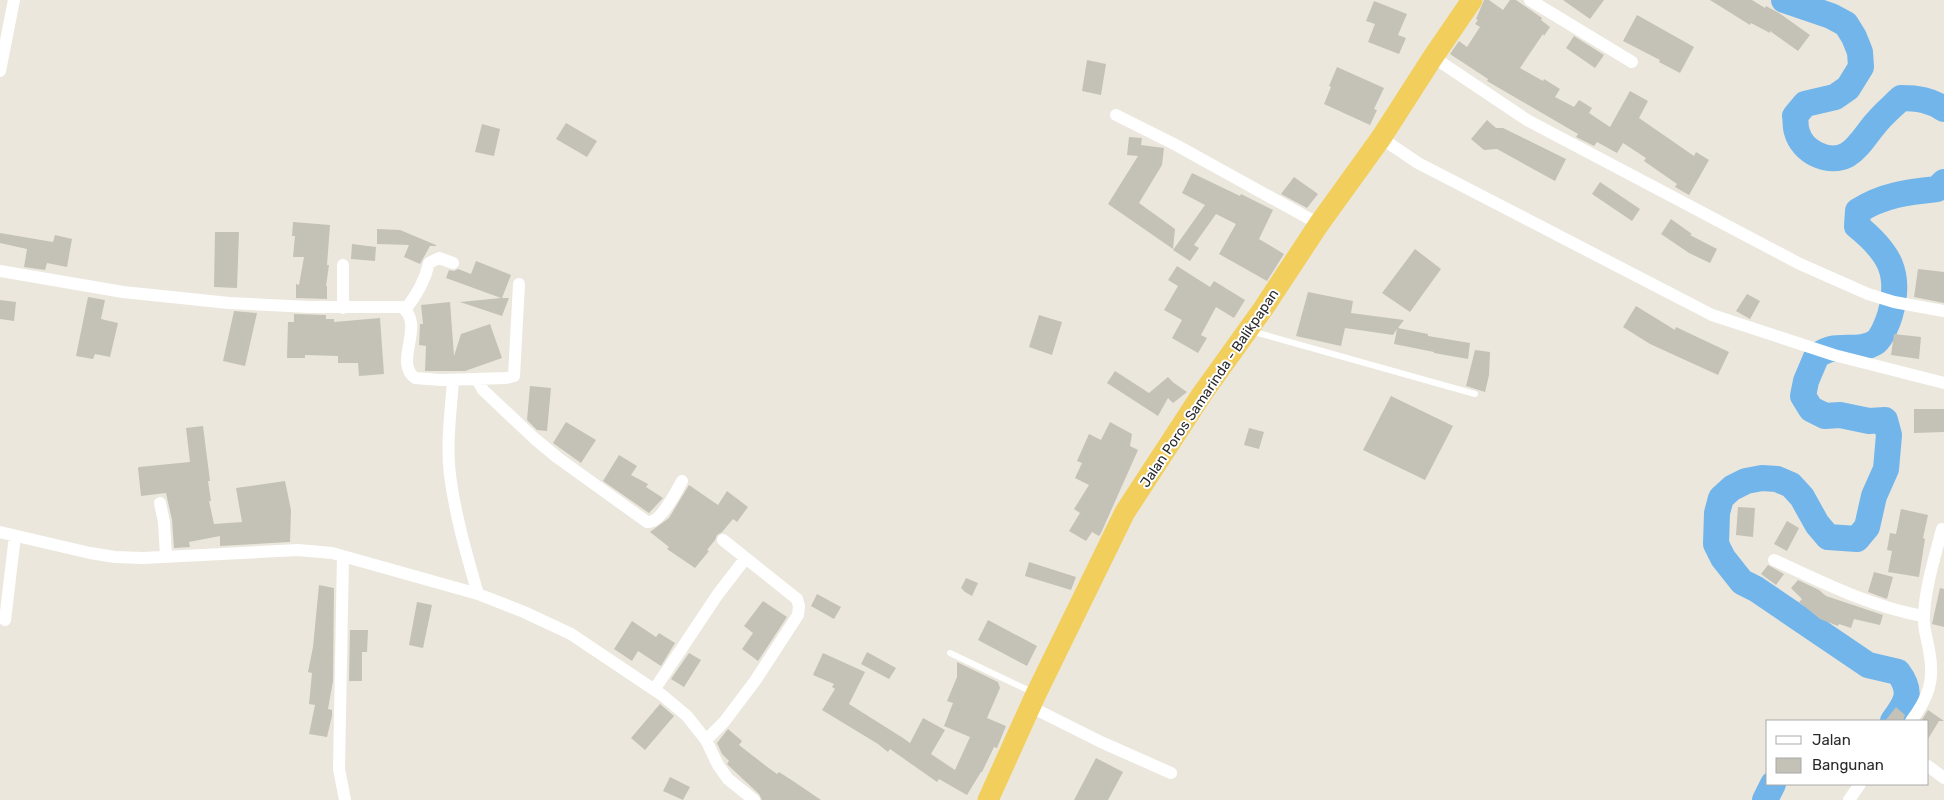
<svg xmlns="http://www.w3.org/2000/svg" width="1944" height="800" viewBox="0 0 1944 800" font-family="Rubik,sans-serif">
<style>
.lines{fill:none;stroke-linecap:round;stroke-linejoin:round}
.river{stroke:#71b5eb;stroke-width:26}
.building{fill:#c4c1b7}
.service{stroke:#fff;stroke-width:6}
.minor{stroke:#fff;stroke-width:12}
.trunk{stroke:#f2cf5c;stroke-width:21}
.labels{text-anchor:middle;stroke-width:4;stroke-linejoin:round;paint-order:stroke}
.street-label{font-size:14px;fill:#2a2a2a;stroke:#fff}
</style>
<rect width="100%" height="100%" fill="#ebe7dc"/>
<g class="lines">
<path class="river" d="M1784,0L1831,16L1846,24L1854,37L1860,52L1861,67L1848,88L1835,97L1805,104L1795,116C1796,121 1795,127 1797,132C1802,151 1828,165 1847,155C1859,148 1867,133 1876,123C1883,114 1893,106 1901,98C1918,98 1930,100 1944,109
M1893,721C1907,702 1913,692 1898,672L1868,665L1756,589L1742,582L1723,558L1716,544L1717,513L1721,498L1732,488L1746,481L1762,478L1777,479L1791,485L1802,497L1817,524L1828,537L1857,539L1867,527L1874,496L1886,469L1889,435L1885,420L1869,421L1840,415L1825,416L1811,409L1803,396L1806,381L1817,355C1822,353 1826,350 1831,349C1846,346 1862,351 1876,342C1882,337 1888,322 1890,315C1902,273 1889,252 1857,226L1858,211C1883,195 1908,192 1937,189L1944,182
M1765,800L1773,784"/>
</g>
<path class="building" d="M1484,0H1489L1503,10L1510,0H1516L1542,18L1541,20L1550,27L1544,36L1543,34L1520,68L1543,81L1544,79L1560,89L1555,97L1574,107L1579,100L1592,108L1589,113L1610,127L1630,91L1648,101L1639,118L1694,156L1696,152L1709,160L1689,195L1675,187L1677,184L1644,161L1646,158L1623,143L1617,153L1597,142L1594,146L1576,137L1578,134L1499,88L1487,81L1488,79L1450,54L1459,41L1467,47L1480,27L1475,24L1478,20L1476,19Z
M1563,0H1604L1590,19Z
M1710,0H1752L1765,8L1766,6L1779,13L1810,35L1798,51L1770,31V33L1751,23L1750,25Z
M1374,1L1407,14L1398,35L1406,38L1399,54L1368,42L1375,24L1366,21Z
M1637,15L1694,47L1680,73L1659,62L1660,60L1623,41Z
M1574,36L1604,55L1595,68L1566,48Z
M1087,60L1106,64L1101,95L1082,91Z
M1337,67L1384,88L1374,109L1377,110L1370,125L1324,104L1331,87L1329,86Z
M1487,120L1496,128H1503L1566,159L1555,181L1497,149L1484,150L1471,139Z
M566,123L597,141L587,157L556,139Z
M482,124L500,129L494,156L475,152Z
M1129,137L1142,138L1141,145L1164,148L1162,165L1139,203L1175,229L1173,249L1108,204L1138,156L1127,155Z
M1192,173L1240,196L1241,194L1273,210L1259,239L1284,254L1267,281L1219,254L1236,224L1216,214L1194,245L1199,248L1190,261L1173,250L1205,205L1182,193Z
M1294,177L1318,194L1307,208L1281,194Z
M1600,182L1640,209L1632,221L1592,194Z
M1671,219L1692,234L1690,235L1717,249L1710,263L1689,253L1661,234Z
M293,222L330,225L327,265H329L326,286H327V299L296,298V284L299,285L304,257H293L295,236H292Z
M377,229L400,230L436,245V246H430L420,264L404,257L409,245L377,244Z
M215,232H239L237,288L214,287Z
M0,233L53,242L55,235L72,239L67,267L47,263L45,270L24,267L27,249L0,243Z
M352,244L376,247L375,261L351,259Z
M1415,249L1441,269L1410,312L1382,293Z
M476,261L511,275L502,298H509L502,316L460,302L501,298L446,278L449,270L454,271L458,269L471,274Z
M1177,266L1210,287L1214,281L1245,300L1234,318L1216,307L1201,335L1207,338L1198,353L1172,338L1182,320L1164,310L1178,286L1168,280Z
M1918,269L1944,272V303L1914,297Z
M1308,292L1353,301L1351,313L1404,320L1398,328L1428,334V336L1470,343L1468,359L1434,353V352L1394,344L1397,329L1393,335L1345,328L1341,346L1296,336Z
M1747,294L1760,301L1750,319L1736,311Z
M88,297L105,300L101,319L118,323L110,357L95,354L93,359L76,356Z
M0,300L16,302L14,321L0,319Z
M450,302L454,356L461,334L490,324L502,358L465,371H425L426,346L419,345L420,324H423L421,305Z
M1636,306L1675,330L1676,327L1729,352L1718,375L1650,344L1623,327Z
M234,311L257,313L245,366L223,361Z
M294,314L326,315V319H334V322L380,318L384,374L359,376L358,363H338V356L305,355V358H287L288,322H294Z
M1039,315L1062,322L1052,355L1029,347Z
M1894,334L1921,337L1919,359L1891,355Z
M1475,350L1490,352L1489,375L1485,392L1466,386Z
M1115,371L1149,393L1168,377L1174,383L1187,392L1173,403L1168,398L1158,416L1107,383Z
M530,386L551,388L547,431L537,430L527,420Z
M1391,396L1453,426L1425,480L1363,450Z
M1914,409H1944V432L1914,433Z
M566,422L596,440L581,463L553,443Z
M1110,422L1132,434L1130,446L1138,450L1101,533L1099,536L1092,532L1086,541L1069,531L1080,513L1074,509L1089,485L1075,478L1082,463L1077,461L1089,434L1101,440Z
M203,426L210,481H208L211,501H209L214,524L242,522L236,488L285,481L291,510L290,542L220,546V536L189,542L190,547L174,548L172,520L166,493L141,496L138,468L139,467L190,462L186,428Z
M1249,428L1264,432L1259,449L1244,445Z
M619,455L637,466L631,475L648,484L646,487L663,498L649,513L603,481Z
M689,485L718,505L727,491L748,507L737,522L733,519L722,532L717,535L715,540L707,550L709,551L695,568L667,549L669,547L650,532L669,518Z
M1738,507L1755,508L1753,537L1736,535Z
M1901,509L1928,515L1923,538L1925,539L1919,577L1888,572L1892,551L1887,550L1890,533L1896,534Z
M1787,521L1799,528L1787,551L1774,544Z
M1029,562L1076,577L1071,590L1025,576Z
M1768,565L1784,574L1776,585L1761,574Z
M1874,572L1893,577L1887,599L1868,592Z
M966,578L978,583L972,596L965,592L961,588Z
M1798,580L1819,590L1826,596L1883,615L1880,625L1854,619L1851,628L1839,624L1838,626L1820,619L1799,602L1802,599L1791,588Z
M319,585L334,588L333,681L328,709L332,710V716L327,737L309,734L315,705L309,704L312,673L308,672L313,647Z
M1940,588L1944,589V627L1932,624Z
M817,594L841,607L834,619L811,606Z
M763,601L787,617L758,661L742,649L753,633L744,626Z
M417,602L432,605L423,648L409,645Z
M988,620L1037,646L1027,666L978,640Z
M632,621L656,637L659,633L675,643L661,666L638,651L632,661L614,649Z
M350,630H368L367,652H362V681H349Z
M867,652L896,668L889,679L861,664Z
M689,653L701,660L684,687L671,679Z
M823,653L865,672L849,704L903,738L910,743L923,718L945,730L931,754L955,770L970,737L944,726L953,703L947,701L957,677V662L998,682L1000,688L987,718L1006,726L997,748L994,747L982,772H981L967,795L939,779L937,782L890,749L888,752L878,744L822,710L835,689L832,687L834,684L813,675Z
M660,704L674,716L645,750L631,738Z
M1896,707L1905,715L1903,721H1885Z
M1928,710L1944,721H1939L1928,739V721H1921Z
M728,729L742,741L739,745L766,766L777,774L779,772L793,781L821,800H762L759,794L729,766L727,764L729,761L722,754L717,743Z
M1096,758L1123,772L1108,800H1074Z
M670,777L690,787L683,800L663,791Z"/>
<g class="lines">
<path class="service" d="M1251,331L1475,394
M950,653L1032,692"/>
<path class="minor" d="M1530,0L1632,62
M1433,57L1527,120L1800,264L1868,294L1894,302L1944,311
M0,71L14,0
M1116,115L1176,145L1319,224
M1381,138L1418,163L1712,315L1834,355L1944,383
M0,271L123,292L229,303L309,307H402C426,325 393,362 415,378L441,380L506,378L514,376L519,284
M343,308V265
M405,310C417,295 425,281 429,263L439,258L453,263
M477,379L483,390L535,439L558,458L647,522C660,524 676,492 682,481
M453,380C451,411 446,444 450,475C455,515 467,556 478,594
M160,503L164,522L166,556
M0,532L90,553L115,557L143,558L298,550L332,553L478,594L524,612L571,634L662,695L687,716L706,740L718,765L728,779L754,800
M343,556L339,769L345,800
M1774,560C1822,582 1871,607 1923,616
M5,620L15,536
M654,690L718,594L745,559
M1031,707L1101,742L1171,773
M1911,721C1929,697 1935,680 1929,650C1927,638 1923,628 1924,616C1925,587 1935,557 1942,529
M706,740L724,722L755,681L798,615L799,606L797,599L723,540
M1928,766L1944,778
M1849,800L1860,784"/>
<path class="trunk" d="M988,800L1036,694L1125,512L1202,394L1263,309L1319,224L1381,138L1433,57L1472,0"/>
</g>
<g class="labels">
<g class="street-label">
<text transform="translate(1209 388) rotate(-56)" y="5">Jalan Poros Samarinda - Balikpapan</text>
</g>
</g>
<rect x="1766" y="720" width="162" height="65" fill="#ffffff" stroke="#aaaaaa"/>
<rect x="1776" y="736" width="25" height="8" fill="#ffffff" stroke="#aaaaaa"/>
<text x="1812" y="745" font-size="15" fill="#2a2a2a">Jalan</text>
<rect x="1776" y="758" width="25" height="15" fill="#c4c1b7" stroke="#aaaaaa"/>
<text x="1812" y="770" font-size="15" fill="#2a2a2a">Bangunan</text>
</svg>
